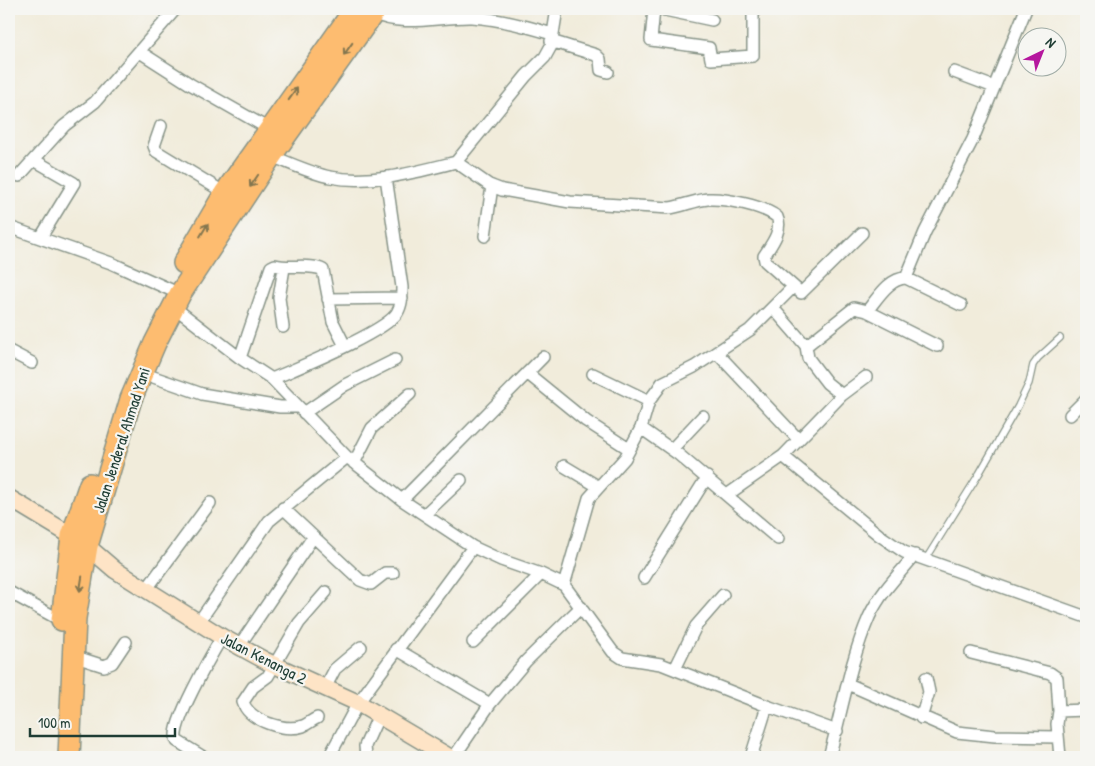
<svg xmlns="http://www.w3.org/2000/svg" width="1095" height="766" viewBox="0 0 1095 766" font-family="'Patrick Hand',sans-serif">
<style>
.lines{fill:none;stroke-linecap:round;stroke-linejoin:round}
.lane-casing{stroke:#889488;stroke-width:8}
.street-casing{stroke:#889488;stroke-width:14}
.secondary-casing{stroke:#889488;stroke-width:19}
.highway-casing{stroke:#889488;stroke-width:24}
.lane{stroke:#fff;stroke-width:5.5}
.street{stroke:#fff;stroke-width:11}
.secondary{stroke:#fee4c6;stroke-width:16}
.highway{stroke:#fdbc70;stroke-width:21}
.oneway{stroke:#83764f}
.labels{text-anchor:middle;stroke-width:4.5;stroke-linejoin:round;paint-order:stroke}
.street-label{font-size:16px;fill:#1f3d34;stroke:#f6f6f2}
</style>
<rect width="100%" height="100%" fill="#f6f6f2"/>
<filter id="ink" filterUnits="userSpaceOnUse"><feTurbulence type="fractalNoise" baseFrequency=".02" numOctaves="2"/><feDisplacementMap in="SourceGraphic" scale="10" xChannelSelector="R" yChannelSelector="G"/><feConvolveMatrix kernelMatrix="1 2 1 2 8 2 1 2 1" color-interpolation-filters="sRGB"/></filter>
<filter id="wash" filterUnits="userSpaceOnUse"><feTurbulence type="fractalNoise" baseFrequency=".0096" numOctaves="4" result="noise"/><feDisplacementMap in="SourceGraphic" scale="20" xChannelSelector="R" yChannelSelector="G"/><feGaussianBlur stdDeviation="1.12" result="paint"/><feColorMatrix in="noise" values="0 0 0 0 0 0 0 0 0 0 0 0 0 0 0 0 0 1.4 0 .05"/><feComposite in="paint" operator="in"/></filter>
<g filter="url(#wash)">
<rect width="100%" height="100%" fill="#f1ecdb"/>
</g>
<g filter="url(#ink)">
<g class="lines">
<defs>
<path id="lane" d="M926,559L979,474L1018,406L1029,383L1033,365L1038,358L1060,338"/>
<path id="street" d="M654,9L651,40L709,48L711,59L753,56V9
M660,9L712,20
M373,13C403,28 440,16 472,17C500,19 526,26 552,34
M551,41L596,55L600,59L601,70L608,72
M140,52L190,84L269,129
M954,72L994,87
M161,126L154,146L156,151L225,193
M271,156C290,163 310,173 330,177C371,185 416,172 456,162L489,185L502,190L570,202L670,208C683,206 696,200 708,199C725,198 764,206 777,217C783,230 771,245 764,256L765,261L801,293L862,233
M34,160L74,183L41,237
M456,162L526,76L545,57L551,46L557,9
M19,176L64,126L95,102L174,11
M9,227L111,263L180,294
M485,236L492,186
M906,278L925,232L973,139L1026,9
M328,299L402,298
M170,304L240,358L272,379L347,457L402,500L473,547L501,560L541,574L564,585L613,652L622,658L661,664L767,706L837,731
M867,311C877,299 889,278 906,278L961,305
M283,327L279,298L284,268
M806,346L854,308L867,311L937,346
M9,351L32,363
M717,353L798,439
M240,358L271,267L275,265C289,269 311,263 323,270L333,322L345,346
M142,373L202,394L280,407H298
M527,373L586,421L629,449
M593,374L649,401
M272,379C297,368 384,333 397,313C402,305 402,296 402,287L386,177
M842,395L866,377
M304,413L345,385L395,360
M1070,415L1086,399
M641,428L678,454L778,539
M672,449L703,416
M783,456L879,535L904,552L1086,617
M354,463L372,428L410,394
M564,466L599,487
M727,495L783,456L842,395L827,383L817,370L808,358L806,346L773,308
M402,500L543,357
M283,508L360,580L371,584L385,573H393
M425,514L461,480
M644,578L707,477
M564,585L589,498L625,458L641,428L649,401L658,389L662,383L694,367L750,330L793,287
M146,590L210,503
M9,592L62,621
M198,623L269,521L347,457
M473,642L541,574
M239,646L313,537
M396,649L490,704
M971,653L1050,673L1057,678L1059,711
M73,656L104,666L112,663L126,642
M675,669L696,626L723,595
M848,684L957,732L995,736L1058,737
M325,688L335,669L361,647
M317,718C312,720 308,724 303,726C285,732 249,721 243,702L253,687L268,676L299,623L326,592
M921,718L929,692L926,678
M203,757L177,741C168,729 213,652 222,637
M329,757L358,703L473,547
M366,757L365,746L379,715
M454,757L490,704L526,661L581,607
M751,757L767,706
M829,757C842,711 850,661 869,617C880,593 898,575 915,555
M1060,757L1057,724L1059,711L1086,710"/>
<path id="secondary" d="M9,498L72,536
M87,546L115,570L222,637L266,661L358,703L449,757"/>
<path id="highway" d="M184,263L225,193L355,9
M62,620L72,536L90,484
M69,757L75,618L87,546L131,399L155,343L180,294L271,156L376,9"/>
</defs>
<use href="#lane" class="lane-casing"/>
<use href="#street" class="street-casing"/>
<use href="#secondary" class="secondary-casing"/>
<use href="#highway" class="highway-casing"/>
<use href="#lane" class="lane"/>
<use href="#street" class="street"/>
<use href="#secondary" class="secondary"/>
<use href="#highway" class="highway"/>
</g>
<defs><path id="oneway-shaft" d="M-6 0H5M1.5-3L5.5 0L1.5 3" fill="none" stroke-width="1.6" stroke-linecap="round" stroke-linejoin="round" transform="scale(1.25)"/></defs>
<g class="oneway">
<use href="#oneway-shaft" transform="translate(348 49) rotate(125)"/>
<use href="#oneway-shaft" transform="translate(293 94) rotate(-55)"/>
<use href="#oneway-shaft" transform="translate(254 181) rotate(124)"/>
<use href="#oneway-shaft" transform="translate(204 230) rotate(-59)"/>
<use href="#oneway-shaft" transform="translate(81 584) rotate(99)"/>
</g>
</g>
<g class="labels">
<g class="street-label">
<text transform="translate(121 440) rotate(-72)" y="6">Jalan Jenderal Ahmad Yani</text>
<text transform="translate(264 658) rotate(27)" y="6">Jalan Kenanga 2</text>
</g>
</g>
<rect width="1095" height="766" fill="none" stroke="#f6f6f2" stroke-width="30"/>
<g transform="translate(1042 52) rotate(43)"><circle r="24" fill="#f6f6f2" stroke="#a0aca6"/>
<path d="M0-4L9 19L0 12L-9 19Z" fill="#b5179e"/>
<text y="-8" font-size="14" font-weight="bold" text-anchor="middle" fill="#1f3d34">N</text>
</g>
<path d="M30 728v8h145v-8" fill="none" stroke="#1f3d34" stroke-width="2.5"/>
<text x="38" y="728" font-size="15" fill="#1f3d34" stroke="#f6f6f2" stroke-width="4" paint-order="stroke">100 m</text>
</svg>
